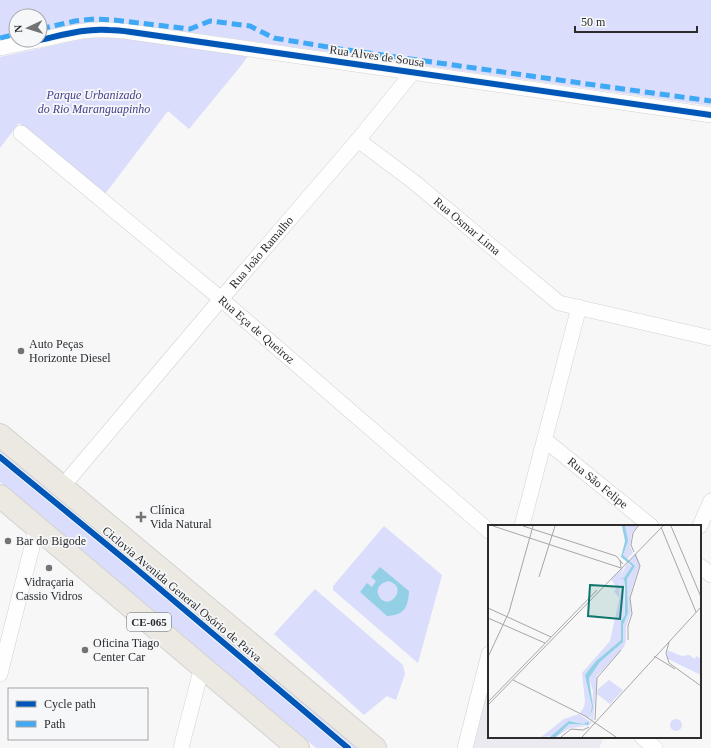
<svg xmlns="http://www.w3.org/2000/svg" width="711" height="748" viewBox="0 0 711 748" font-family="'Times New Roman',serif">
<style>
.built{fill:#eaeaf0}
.green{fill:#daddfb}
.water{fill:#94d0e5;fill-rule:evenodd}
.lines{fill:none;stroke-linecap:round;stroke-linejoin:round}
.street-casing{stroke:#d2d2d3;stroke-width:16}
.primary-casing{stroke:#d2d2d3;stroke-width:24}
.street{stroke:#fefefe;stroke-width:15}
.primary{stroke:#ece9e2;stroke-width:22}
.quiet{stroke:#3fa9f5;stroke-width:5;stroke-dasharray:10 5;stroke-linecap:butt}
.cycleway-casing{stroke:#f6f7f9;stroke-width:8}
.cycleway{stroke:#0057b8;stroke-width:6}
.poi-dot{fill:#737374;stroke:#f6f7f9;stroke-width:1.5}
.labels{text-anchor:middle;stroke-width:3.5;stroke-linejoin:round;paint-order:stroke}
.shield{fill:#f6f7f9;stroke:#69696a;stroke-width:1}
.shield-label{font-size:11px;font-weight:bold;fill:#2c2c2d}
.street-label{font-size:12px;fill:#2c2c2d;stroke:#f6f7f9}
.park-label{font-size:12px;font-style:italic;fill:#43408d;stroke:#f6f7f9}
.poi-label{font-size:12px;fill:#2c2c2d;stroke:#f6f7f9;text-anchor:start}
.inset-road{fill:none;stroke:#a6a6a7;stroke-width:1}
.view{fill:#0f766e;fill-opacity:0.15;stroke:#0f766e;stroke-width:2}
.inset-edge{fill:none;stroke:#2c2c2d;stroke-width:2}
</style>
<rect width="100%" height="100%" fill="#f7f7f8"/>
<path class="built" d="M489,681V737H604L599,748H472Z"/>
<path class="green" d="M0,0H711V106L130,24L89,22L40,33V16H16V38L0,42Z
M92,37L131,39L248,56L240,67L189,129L168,111L105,194L19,123L0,148V57Z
M0,448L358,748H316L0,482Z
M384,526L442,575L418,663L333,590V586Z
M315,589L403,665L405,674L396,700L387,696L364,715L274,634Z"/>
<path class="water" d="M380,567L409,591C408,607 405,615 387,616L360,592L367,583L372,587L376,581L371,577ZM388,581C411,587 387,613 379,596C375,588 381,583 388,581Z"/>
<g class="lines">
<defs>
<g id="street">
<path d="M40,40C63,35 86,28 109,30C116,30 124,31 131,32L711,115"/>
<path d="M0,48L38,40"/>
<path id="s1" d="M21,133L221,299L489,531"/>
<path id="s2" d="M358,140L414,182L559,303L711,338"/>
<path id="s3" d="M545,440L651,526"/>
<path id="s4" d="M62,487L221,299L358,140L413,72"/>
<path d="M522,526L579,307"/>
<path d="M700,526L711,501"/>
<path d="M700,566L711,575"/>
<path d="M0,674L37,527"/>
<path d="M642,737L655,748"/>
<path d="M181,748L202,667"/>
<path d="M465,748L489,654"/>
</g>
<path id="primary" d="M0,435L375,748
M0,496L298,748"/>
</defs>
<use href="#street" class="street-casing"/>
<use href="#primary" class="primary-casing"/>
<use href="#street" class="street"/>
<use href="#primary" class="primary"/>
<path class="quiet" d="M40,29L75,21L94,19L114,20L190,29L210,21L250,26L274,38L340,49L609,87L711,101
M0,38L16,34"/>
<defs>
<path id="cycleway" d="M40,40C63,35 86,28 109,30C116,30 124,31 131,32L711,115
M0,457L134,567L348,748"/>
</defs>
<use href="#cycleway" class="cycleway-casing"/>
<use href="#cycleway" class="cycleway"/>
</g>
<g class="poi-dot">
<circle cx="21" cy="351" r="4"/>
<path d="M139 511h4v4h4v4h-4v4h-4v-4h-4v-4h4z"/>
<circle cx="8" cy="541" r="4"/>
<circle cx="49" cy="568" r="4"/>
<circle cx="85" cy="650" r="4"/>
</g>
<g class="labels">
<rect class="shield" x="127" y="613" width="44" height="18" rx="3"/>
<g class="shield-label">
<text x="149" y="626">CE-065</text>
</g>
<g class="street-label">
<text transform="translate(377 56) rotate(8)" y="4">Rua Alves de Sousa</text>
<text dy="4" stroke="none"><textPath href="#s2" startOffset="139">Rua Osmar Lima</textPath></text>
<text dy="4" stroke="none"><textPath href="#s4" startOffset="308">Rua João Ramalho</textPath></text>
<text dy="4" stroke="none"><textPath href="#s1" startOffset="307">Rua Eça de Queiroz</textPath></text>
<text dy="4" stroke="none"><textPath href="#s3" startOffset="68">Rua São Felipe</textPath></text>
<text transform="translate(182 594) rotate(40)" y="4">Ciclovia Avenida General Osório de Paiva</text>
</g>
<g class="park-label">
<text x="94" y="99">Parque Urbanizado<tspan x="94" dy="14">do Rio Maranguapinho</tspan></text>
</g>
<g class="poi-label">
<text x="29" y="348">Auto Peças<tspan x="29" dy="14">Horizonte Diesel</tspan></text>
<text x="150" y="514">Clínica<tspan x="150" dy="14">Vida Natural</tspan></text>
<text x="16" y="545">Bar do Bigode</text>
<text x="49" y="586" text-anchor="middle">Vidraçaria<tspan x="49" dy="14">Cassio Vidros</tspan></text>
<text x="93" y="647">Oficina Tiago<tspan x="93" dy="14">Center Car</tspan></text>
</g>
</g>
<g transform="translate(488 525)">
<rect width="213" height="213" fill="#f7f7f8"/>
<path d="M137,1H149L144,8L142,21L145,28L139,34L135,30L139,19ZM148,29L152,39L142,70L143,88L138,102V116L136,122L109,151L105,196L103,195L105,166L101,153L112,137L135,117V100L140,88L139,54L147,41L141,36ZM139,38L144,42L136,53L137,90L133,96V115L108,136L98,150L104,181L101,194L92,188L96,182L97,176L94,148L122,116L133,66L132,54L131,73L126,66L129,63L123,54L136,42L132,53ZM179,125L194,131L201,130L207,134L208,131L212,133L213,150L180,134ZM121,155L135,165L122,179L109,169L110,164ZM91,189L101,196L96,199L84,196L66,211L53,212L76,194ZM182 200a6 6 0 1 1 12 0a6 6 0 1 1-12 0ZM102,196L104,197L100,201L82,203L68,212L81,199L98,201Z" fill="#daddfb"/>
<path d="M134,1H137L140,16L135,30L147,41L139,54L140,88L135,100V117L112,137L101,153L105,182L100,200L81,199L68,212H62L81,196L96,199L101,196L104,181L97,150L108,136L133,115V96L137,90V63L136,54H132L136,53L144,41L133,32L137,16Z" fill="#94d0e5"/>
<path class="inset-road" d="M5,1L133,43L132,35M35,1L128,31L135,39M183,1L213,72M173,2L208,87M146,27L143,20L145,8L150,1M51,52L67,1M0,83L63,112M0,93L57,118M140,115V101L144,89L142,73L152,41L147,29M181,117L178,128L181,138L213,161M213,124V143M166,131L187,144M0,132L21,87L45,1M25,155L97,191L128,212M0,177L109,65M0,180L175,1M107,195L109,153L133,125M73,212L83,204L95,205L101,202M94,212L213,82"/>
<path class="view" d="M102,60L135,62L132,94L100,91Z"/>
<rect width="213" height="213" class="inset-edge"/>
</g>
<rect x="8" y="688" width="140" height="52" fill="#f6f7f9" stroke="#a5a6a7"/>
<rect x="16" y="701" width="20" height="6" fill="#0057b8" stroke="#a5a6a7"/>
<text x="44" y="708" font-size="12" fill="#2c2c2d">Cycle path</text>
<rect x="16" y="721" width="20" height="6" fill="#3fa9f5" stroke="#a5a6a7"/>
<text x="44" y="728" font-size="12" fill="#2c2c2d">Path</text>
<g transform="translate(28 28) rotate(266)"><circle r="19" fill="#f6f7f9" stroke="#a5a6a7"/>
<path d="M0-3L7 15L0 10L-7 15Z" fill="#737374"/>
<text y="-6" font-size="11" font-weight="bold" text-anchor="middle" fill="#2c2c2d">N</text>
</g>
<path d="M575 26v6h122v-6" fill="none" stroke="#2c2c2d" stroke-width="2"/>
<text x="581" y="26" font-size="12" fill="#2c2c2d" stroke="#f6f7f9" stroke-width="3" paint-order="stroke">50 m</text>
</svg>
